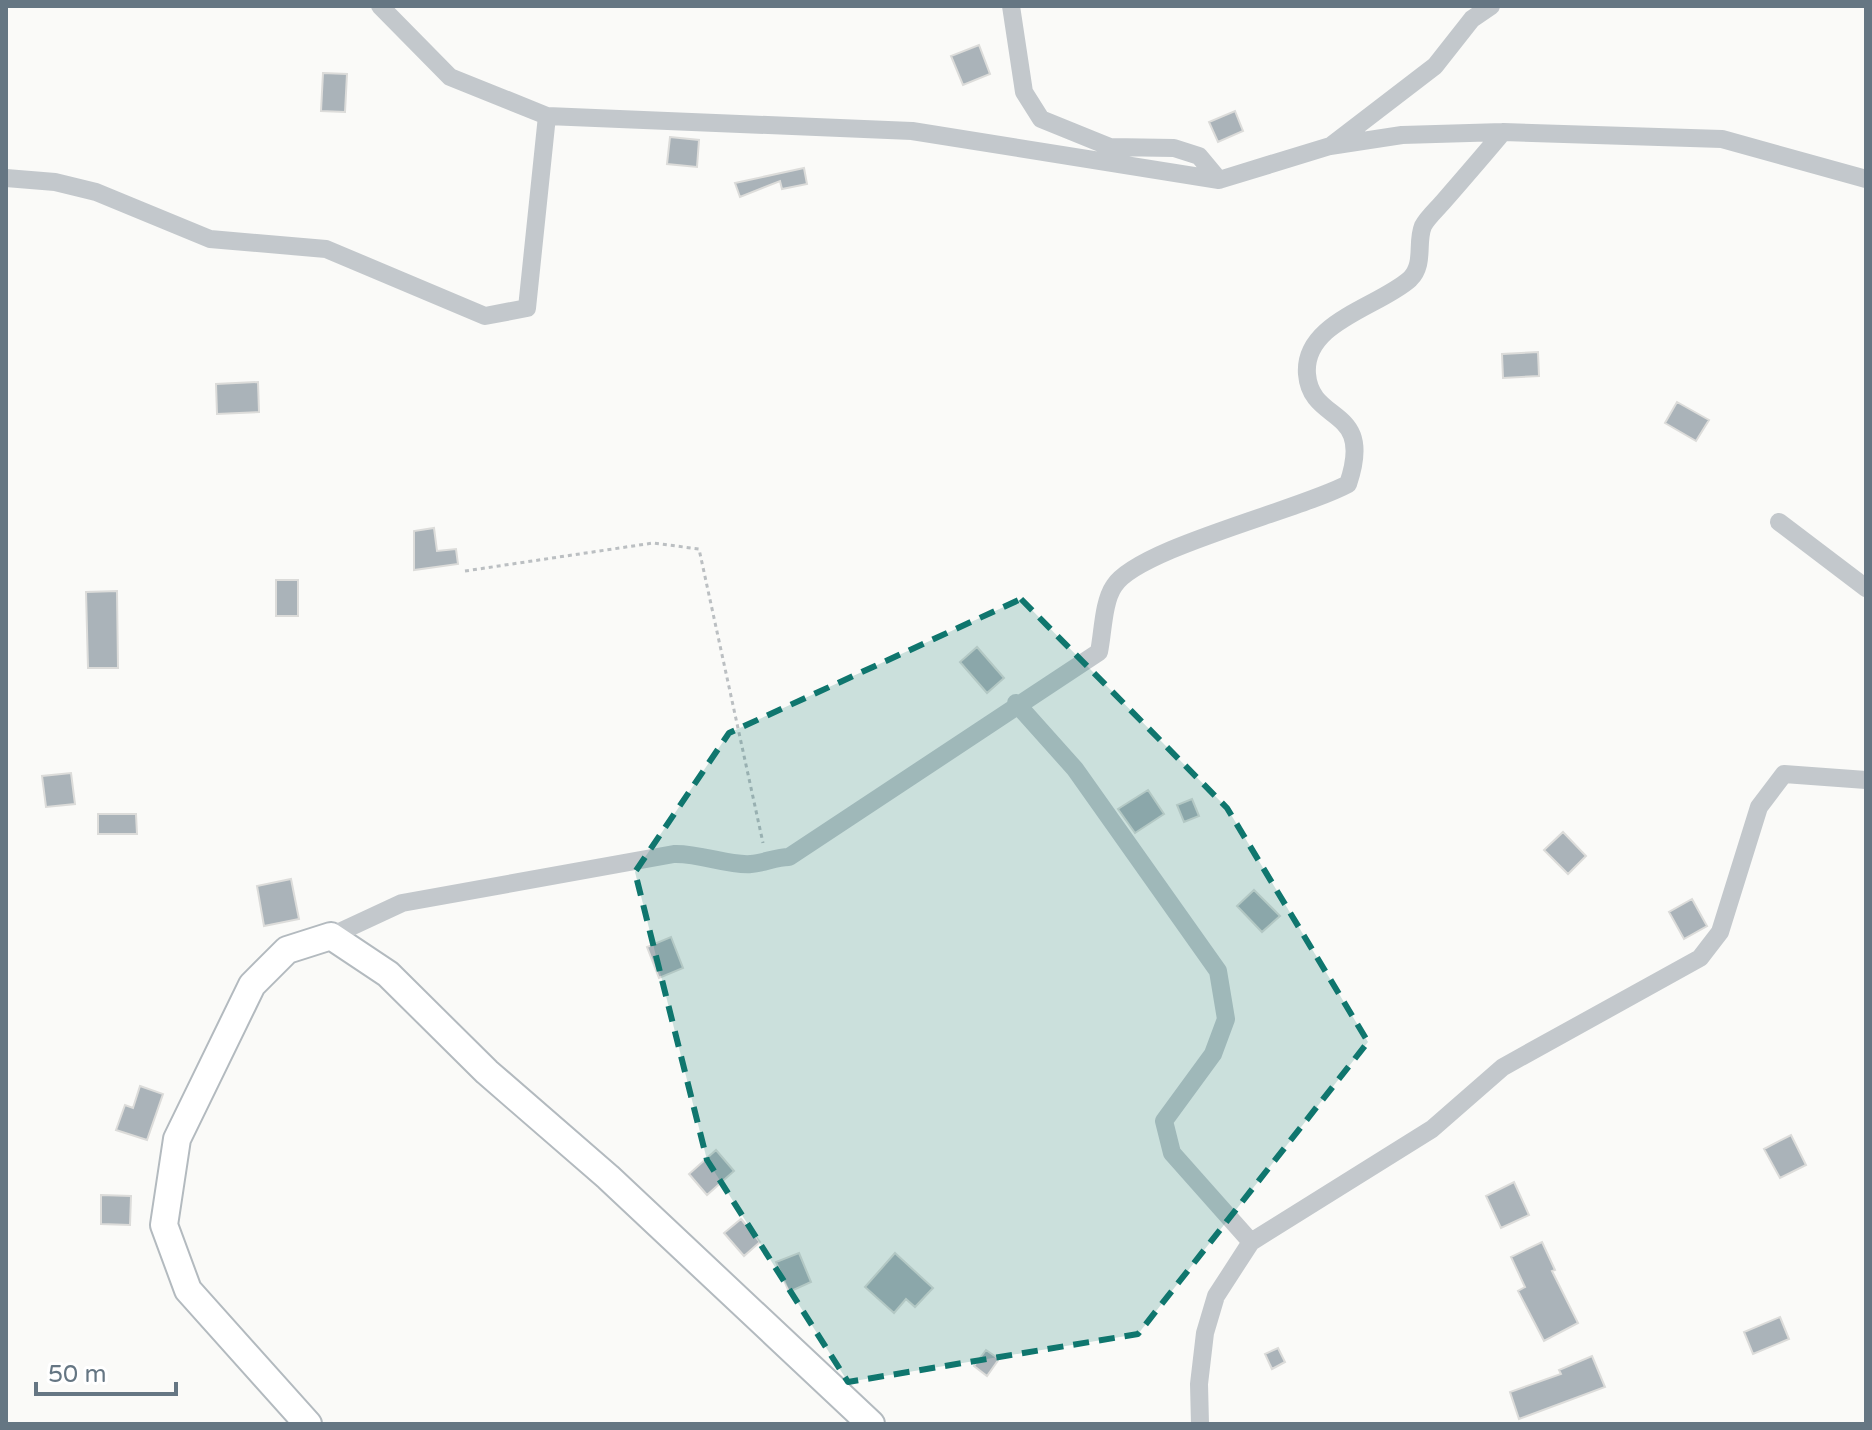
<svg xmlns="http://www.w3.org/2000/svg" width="1872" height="1430" viewBox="0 0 1872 1430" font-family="'Varela Round',sans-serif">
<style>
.building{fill:#aab3b9;stroke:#dcdcda;stroke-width:2}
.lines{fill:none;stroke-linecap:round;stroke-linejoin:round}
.secondary-casing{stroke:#b3babf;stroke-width:30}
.path{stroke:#bbbfc2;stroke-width:3;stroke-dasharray:4 4;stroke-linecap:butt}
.street{stroke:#c3c8cc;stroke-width:18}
.secondary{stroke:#fff;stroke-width:26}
.marked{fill:#0f766e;fill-opacity:0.2;stroke:#0f766e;stroke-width:6;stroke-dasharray:16 10;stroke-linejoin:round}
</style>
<rect width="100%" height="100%" fill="#fafaf8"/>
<path class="building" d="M979,45L990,74L963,85L951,56Z
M323,73L347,74L345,112L321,111Z
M1235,111L1243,131L1218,142L1209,122Z
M670,137L699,140L697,167L667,164Z
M804,168L807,184L782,189L780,181L740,197L735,183Z
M1538,352L1539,376L1503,378L1502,354Z
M258,382L259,412L217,414L216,384Z
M1677,402L1709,420L1696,441L1665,423Z
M434,528L437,551L456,549L458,564L414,570V531Z
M276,580H298V616H276Z
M117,591L118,668H88L86,592Z
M977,647L1004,678L987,693L960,662Z
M71,773L75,804L46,807L42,776Z
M1148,790L1164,814L1135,833L1118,809Z
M1192,799L1199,816L1184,822L1177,805Z
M98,814H136L137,834H98Z
M1563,832L1586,856L1568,874L1544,850Z
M291,879L299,919L264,926L257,886Z
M1254,890L1280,916L1262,932L1237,906Z
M1692,899L1707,926L1684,939L1669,912Z
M671,937L683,968L659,978L647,947Z
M140,1086L163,1094L147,1140L116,1130L125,1105L133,1108Z
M1791,1135L1806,1165L1780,1178L1764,1149Z
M716,1150L734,1171L707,1195L689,1174Z
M1514,1182L1529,1215L1501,1228L1486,1196Z
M101,1195L131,1196L130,1225L101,1224Z
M741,1219L760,1242L744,1256L724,1233Z
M1542,1242L1555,1270L1552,1271L1578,1323L1544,1341L1518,1291L1525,1287L1511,1257Z
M799,1253L811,1282L789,1292L776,1262Z
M895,1253L933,1288L915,1307L906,1299L894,1313L865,1287Z
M1780,1317L1789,1339L1753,1354L1744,1332Z
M1278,1348L1285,1362L1272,1369L1265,1354Z
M986,1350L999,1359L987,1376L974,1366Z
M1592,1356L1605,1387L1519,1419L1510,1392L1561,1374L1559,1370Z"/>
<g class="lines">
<defs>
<path id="secondary" d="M308,1424L188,1290L164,1225L177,1139L252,985L287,950L331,936L388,974L487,1072L608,1177L871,1424"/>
</defs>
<use href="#secondary" class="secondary-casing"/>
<path class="path" d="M465,571L653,543L699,549L763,843"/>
<path class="street" d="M380,6L450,77L547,116L912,131L1219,180L1330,146L1402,135L1503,132L1722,139L1866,179
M1011,6L1024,92L1041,119L1110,147L1174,148L1199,156L1219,180
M1332,145L1435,66L1472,19L1491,6
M6,178L55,182L96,192L210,239L326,249L485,316L527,308L547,116
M1779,522L1866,588
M1016,703L1075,769L1218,971L1226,1019L1213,1054L1164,1121L1172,1153L1251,1242
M331,936L402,903L674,854C700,853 729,866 751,864C764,863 776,857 789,857L1099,652C1103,633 1103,602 1114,586C1138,548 1300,510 1348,484C1375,405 1311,425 1307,374C1303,322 1379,307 1410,279C1425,264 1416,243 1423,226C1427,218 1437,209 1443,202C1463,179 1483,156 1503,132
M1200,1424L1199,1384L1205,1333L1216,1296L1251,1242L1432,1129L1503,1067L1700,958L1720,932L1759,807L1784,774L1866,780"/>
<use href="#secondary" class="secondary"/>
</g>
<path class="marked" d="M1021,599L1227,808L1368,1042L1138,1334L848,1382L707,1160L635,872L729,733Z"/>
<rect width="1872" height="1430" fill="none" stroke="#657683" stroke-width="16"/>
<path d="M36 1382v12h140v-12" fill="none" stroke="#657683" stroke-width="4"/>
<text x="48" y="1382" font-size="24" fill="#657683" stroke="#ffffff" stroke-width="6" paint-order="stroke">50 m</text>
</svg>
